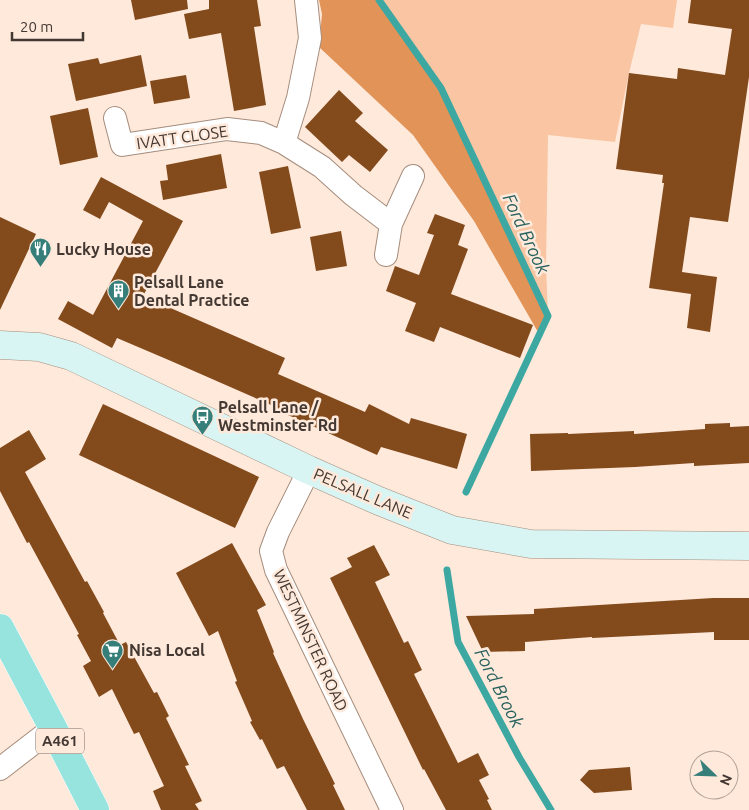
<svg xmlns="http://www.w3.org/2000/svg" width="749" height="810" viewBox="0 0 749 810" font-family="Ubuntu,sans-serif">
<style>
.green{fill:#f9c5a2}
.forest{fill:#e29358}
.lines{fill:none;stroke-linecap:round;stroke-linejoin:round}
.stream{stroke:#3da8a2;stroke-width:7}
.building{fill:#834a1c}
.minor-casing{stroke:#a58d7d;stroke-width:24}
.secondary-casing{stroke:#a58d7d;stroke-width:29}
.trunk-casing{stroke:#fff;stroke-width:29}
.minor{stroke:#fff;stroke-width:22}
.secondary{stroke:#d8f5f3;stroke-width:28}
.trunk{stroke:#97e4df;stroke-width:28}
.labels{text-anchor:middle;stroke-width:5;stroke-linejoin:round;paint-order:stroke}
.shield{fill:#fee9db;stroke:#7b6d65;stroke-width:1}
.shield-label{font-size:15px;font-weight:bold;fill:#433832}
.street-label{font-size:16px;fill:#433832;stroke:#fee9db}
.poi-label{font-size:16px;font-weight:bold;fill:#433832;stroke:#fee9db;text-anchor:start}
.water-label{font-size:18px;font-style:italic;fill:#28625f;stroke:#fee9db}
</style>
<rect width="100%" height="100%" fill="#fee9db"/>
<path class="green" d="M379,0H677L673,28L641,24L629,73L615,142L548,135L546,266L548,316L441,88V83Z"/>
<path class="forest" d="M319,0H379L441,88L548,316L538,332L474,221L413,135L319,47L322,14Z"/>
<g class="lines">
<path class="stream" d="M379,0L441,88L548,316L466,492
M447,570L458,642L519,757L551,810"/>
</g>
<path class="building" d="M131,0H187L188,9L135,20Z
M209,0H257L261,26L254,27L266,105L234,111L221,33L189,39L184,14L209,9Z
M691,0H749V77L728,222L690,217L682,272L717,277L710,332L687,328L691,294L649,288L664,183H662L663,175L616,169L629,73L677,79L678,68L725,75L732,29L688,23Z
M141,55L147,86L76,101L68,64L98,58L100,64Z
M186,75L190,98L154,104L150,81Z
M339,90L363,113L355,121L388,150L370,172L349,155L342,162L305,127Z
M88,108L98,157L60,165L50,116Z
M221,154L227,188L163,200L160,181L168,180L166,165Z
M288,166L301,228L271,234L259,172Z
M101,177L183,221L143,296L285,358L278,374L365,412L369,404L409,424L411,418L467,434L457,469L381,447L377,455L277,410L278,408L171,361L117,338L112,348L58,319L68,301L93,315L143,221L109,202L100,219L83,210Z
M435,214L465,225L458,245L468,249L451,294L533,325L520,358L440,327L434,342L405,331L416,303L386,291L395,266L419,275L434,235L427,233Z
M0,217L36,234L0,310Z
M341,231L347,266L316,271L310,237Z
M103,404L259,477L235,528L79,455Z
M730,423V427L749,426V463L694,466V463L635,467L531,471L530,434L568,433V434L634,431V434L705,429V424Z
M29,430L46,459L25,472L85,582L87,581L104,612L103,613L120,645L126,642L154,693L157,692L169,716L166,718L189,765L185,766L202,801L195,804L199,810H161L153,791L164,786L139,732L134,734L112,689L99,697L83,666L91,661L77,635L79,634L29,542L27,543L0,491V448Z
M232,543L266,605L257,610L274,652L273,653L303,719L335,784L333,785L345,810H307L284,766L277,769L262,739L260,740L250,722L252,721L235,682L237,681L218,631L209,636L176,573Z
M374,545L390,575L375,582L404,643L408,641L422,670L414,674L458,763L478,753L489,775L479,780L489,799L487,800L492,810H446L424,769L423,770L330,578L352,567L347,558Z
M713,598H749V640H714V632L592,638V637L525,642V651L483,652L466,616L534,614V609Z
M630,767L632,790L594,793L580,780L589,770Z"/>
<g class="lines">
<defs>
<path id="minor" d="M115,118L122,145L227,129L261,133L284,143L322,167L353,195L391,224
M284,143L298,98L310,38L306,0
M386,255L391,224L413,176
M309,470L278,532L271,551L276,570L392,810
M0,769L53,728"/>
<path id="secondary" d="M0,345L39,347L71,356L309,470L379,501L452,530L531,544L749,546"/>
<path id="trunk" d="M0,628L53,728L95,810"/>
</defs>
<use href="#minor" class="minor-casing"/>
<use href="#secondary" class="secondary-casing"/>
<use href="#trunk" class="trunk-casing"/>
<use href="#minor" class="minor"/>
<use href="#secondary" class="secondary"/>
<use href="#trunk" class="trunk"/>
</g>
<defs>
<symbol id="restaurant-pin" viewBox="-11 -11 22 30"><path d="M0 17L-7.5 6A9.5 9.5 0 1 1 7.5 6Z" fill="#367e79" stroke="#fee9db"/><path d="M-5-6h1v4h1v-4h1v4h1v-4h1v5L-1.5 .5V6h-2V.5L-5-1ZM5-6V6H3V1.5H1.5Q1.5-4 5-6Z" fill="#fff"/></symbol>
<symbol id="building-pin" viewBox="-11 -11 22 30"><path d="M0 17L-7.5 6A9.5 9.5 0 1 1 7.5 6Z" fill="#367e79" stroke="#fee9db"/><path d="M-4-6H4V6H1V3H-1V6H-4ZM-2.5-4.3h1.7v1.8h-1.7ZM.8-4.3h1.7v1.8H.8ZM-2.5-1h1.7V.8h-1.7ZM.8-1h1.7V.8H.8Z" fill="#fff"/></symbol>
<symbol id="bus-pin" viewBox="-11 -11 22 30"><path d="M0 17L-7.5 6A9.5 9.5 0 1 1 7.5 6Z" fill="#367e79" stroke="#fee9db"/><path d="M-5-6H5V4H4V6H2V4H-2V6H-4V4H-5ZM-3.5-4V0h7V-4ZM-3.5 1.2v1.5H-2V1.2ZM2 1.2v1.5H3.5V1.2Z" fill="#fff"/></symbol>
<symbol id="supermarket-pin" viewBox="-11 -11 22 30"><path d="M0 17L-7.5 6A9.5 9.5 0 1 1 7.5 6Z" fill="#367e79" stroke="#fee9db"/><path d="M-6-5.5h2.5l.6 2H6L4.5 2H-2.5L-4.4-4H-6ZM-1.5 3.2a1.3 1.3 0 1 0 .1 0ZM3 3.2a1.3 1.3 0 1 0 .1 0Z" fill="#fff"/></symbol>
</defs>
<g fill-rule="evenodd">
<use href="#restaurant-pin" x="28" y="236" width="25" height="34"/>
<use href="#building-pin" x="106" y="278" width="25" height="34"/>
<use href="#bus-pin" x="190" y="404" width="25" height="34"/>
<use href="#supermarket-pin" x="100" y="638" width="25" height="34"/>
</g>
<g class="labels">
<rect class="shield" x="36" y="728.5" width="48" height="25" rx="4"/>
<g class="shield-label">
<text x="60" y="746">A461</text>
</g>
<g class="street-label">
<text transform="translate(182 137) rotate(-8)" y="6">IVATT CLOSE</text>
<text transform="translate(363 493) rotate(23)" y="6">PELSALL LANE</text>
<text transform="translate(311 640) rotate(65)" y="6">WESTMINSTER ROAD</text>
</g>
<g class="poi-label">
<text x="56" y="255">Lucky House</text>
<text x="134" y="288">Pelsall Lane<tspan x="134" dy="18">Dental Practice</tspan></text>
<text x="218" y="413">Pelsall Lane /<tspan x="218" dy="18">Westminster Rd</tspan></text>
<text x="129" y="656">Nisa Local</text>
</g>
<g class="water-label">
<text transform="translate(526 234) rotate(65)" y="6">Ford Brook</text>
<text transform="translate(499 688) rotate(63)" y="6">Ford Brook</text>
</g>
</g>
<g transform="translate(714 775) rotate(113)"><circle r="24" fill="#fee9db" stroke="#b3a297"/>
<path d="M0-4L9 19L0 12L-9 19Z" fill="#367e79"/>
<text y="-8" font-size="14" font-weight="bold" text-anchor="middle" fill="#433832">N</text>
</g>
<path d="M12 32v8h71v-8" fill="none" stroke="#433832" stroke-width="2.5"/>
<text x="20" y="32" font-size="15" fill="#433832" stroke="#fee9db" stroke-width="4" paint-order="stroke">20 m</text>
</svg>
